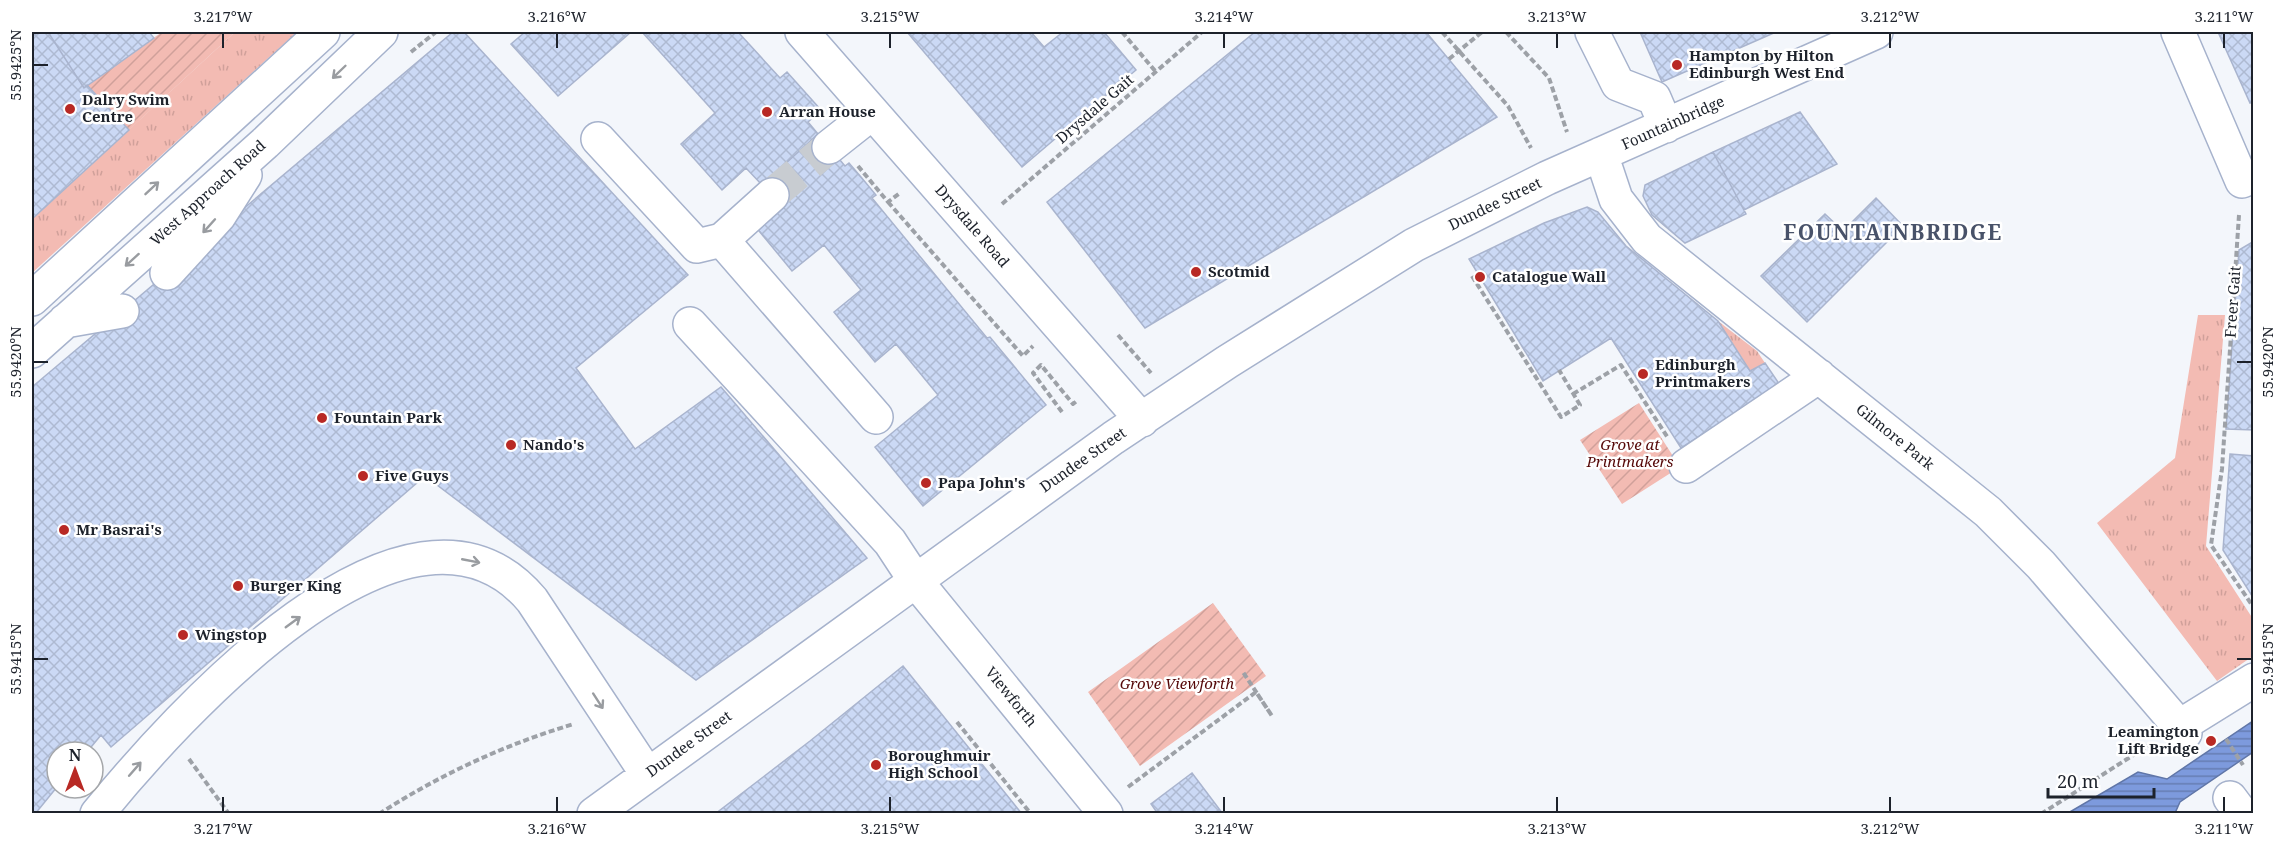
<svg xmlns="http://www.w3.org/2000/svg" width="2285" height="845" viewBox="0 0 2285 845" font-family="'Noto Serif',serif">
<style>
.grass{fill:url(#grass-tufts)}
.garden{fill:url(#garden-furrows)}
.water{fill:url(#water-rules);stroke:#6076a8;stroke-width:1.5}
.building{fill:url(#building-cross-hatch);stroke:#a9b4ce;stroke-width:1.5}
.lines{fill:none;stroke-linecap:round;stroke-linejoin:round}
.minor-tunnel{stroke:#c8ccd1;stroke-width:33;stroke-dasharray:33 16;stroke-linecap:butt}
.minor-casing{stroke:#a6b2cc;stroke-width:36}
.path{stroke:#9da1a7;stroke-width:4;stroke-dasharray:6 3;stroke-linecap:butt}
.minor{stroke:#fff;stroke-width:33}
.oneway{stroke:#999ca0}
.ticks{fill:none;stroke:#1d222b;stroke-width:2}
.poi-dot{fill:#b82924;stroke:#fff;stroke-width:2}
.labels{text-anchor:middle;stroke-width:5;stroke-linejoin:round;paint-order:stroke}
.poi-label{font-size:15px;font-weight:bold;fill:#1d222b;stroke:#fff;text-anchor:start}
.street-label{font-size:15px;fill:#1d222b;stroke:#fff}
.park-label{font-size:15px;font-style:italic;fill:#550808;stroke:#fff}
.district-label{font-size:21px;font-weight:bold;letter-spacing:1.5px;fill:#485269;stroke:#fff}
.neatline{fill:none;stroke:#1d222b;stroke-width:2}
.ticks-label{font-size:15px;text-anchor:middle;fill:#1d222b}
</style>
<defs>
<pattern id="grass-tufts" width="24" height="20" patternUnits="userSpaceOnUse" patternTransform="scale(1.5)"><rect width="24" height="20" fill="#f3bbb3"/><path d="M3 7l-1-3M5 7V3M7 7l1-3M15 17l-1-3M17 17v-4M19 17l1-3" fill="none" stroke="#d0a09a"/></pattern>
<pattern id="garden-furrows" width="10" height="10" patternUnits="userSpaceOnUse" patternTransform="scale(1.5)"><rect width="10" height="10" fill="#f3bbb3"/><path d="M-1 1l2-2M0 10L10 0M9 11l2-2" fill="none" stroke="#d0a09a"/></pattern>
<pattern id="water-rules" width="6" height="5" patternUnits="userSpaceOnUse" patternTransform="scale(1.5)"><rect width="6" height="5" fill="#7d9add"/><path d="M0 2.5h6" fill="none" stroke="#667db3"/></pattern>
<pattern id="building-cross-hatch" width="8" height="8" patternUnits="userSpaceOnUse" patternTransform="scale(1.5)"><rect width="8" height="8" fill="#cbd9f5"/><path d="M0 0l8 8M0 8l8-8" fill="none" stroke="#aebad2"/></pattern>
</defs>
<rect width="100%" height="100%" fill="#f3f6fb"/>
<path class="grass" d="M235,32H297L32,273V219Z
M2198,315H2225L2206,546L2253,619V656L2217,681L2097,523L2175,458Z
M1718,321L1757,351L1765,363L1750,371Z"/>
<path class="garden" d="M162,32H235L129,130L87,85Z
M1639,403L1680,467L1622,504L1580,440Z
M1213,603L1266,676L1140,766L1088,692Z"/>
<path class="water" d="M2253,721V752L2180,802L2175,813H2068L2138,772L2167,779Z"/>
<path class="building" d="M39,32H48L84,88L87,85L129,130L32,219V36Z
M48,32H149L154,38L84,88Z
M453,32H464L688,275L576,368L635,449L721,387L867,558L696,680L425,476L111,747L101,735L87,752H57V787L35,814H32V387Z
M525,32H631L558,96L511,44Z
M642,32H738L780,78L787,72L821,110L808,122L818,134L762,185L746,168L722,190L681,144L715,113Z
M907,32H1031L1044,47L1063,32H1104L1136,70L1022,167Z
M1255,32H1426L1497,117L1145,328L1047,202Z
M1640,32H1776L1662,82Z
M2218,32H2254V102L2250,103Z
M1800,112L1837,164L1744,210L1713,152Z
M818,134L845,166L849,163L861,177L876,195L872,198L987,338L990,337L1046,405L923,506L875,447L938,395L896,344L875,362L834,312L861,290L824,245L792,271L755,226L762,185Z
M1713,152L1746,214L1685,243L1652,215L1643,196L1645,185Z
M1876,198L1903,226L1807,322L1761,276L1825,214L1843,231Z
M1587,207L1598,212L1626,246L1718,321L1750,371L1765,363L1780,385L1681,448L1611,338L1543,381L1469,259L1544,223Z
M2254,241V430L2226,429L2239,250Z
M2230,454L2254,456V599L2223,550Z
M903,666L1022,814H715L810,741Z
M1192,773L1223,814H1158L1151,804Z"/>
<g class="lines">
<path class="minor-tunnel" d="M772,195L829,147"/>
<defs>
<path id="minor" d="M802,32L1142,420
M1592,32L1618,84L1654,98L1666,126
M2178,32L2242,181L2254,176
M598,139L697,246L722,240L772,195
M829,147L872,113
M1601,154L1616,199L1647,239L1988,512L2041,565L2185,733
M722,240L876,417
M167,273L219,216L245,175
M32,299L323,32
M65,321L122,311
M690,324L890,542L915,580L1106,814
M32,351L265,143L381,32
M1686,466L1819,376
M2180,726L2254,680
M2230,798L2242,814
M97,814C173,721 409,454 532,600L647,774
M594,814L1113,438L1227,362L1414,245L1547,178L1876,32"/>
</defs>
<use href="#minor" class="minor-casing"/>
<path class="path" d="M1122,32L1156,72
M1442,32L1508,106L1531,148
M1506,32L1549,78L1567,132
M411,52L436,32
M1449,59L1482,32
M858,166L888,202L900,193
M888,202L1023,356L1033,346
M1002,204L1202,32
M2239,215L2222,469L2211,545L2254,608
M1472,276L1561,417L1580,405L1559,370
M1118,335L1151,373
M1573,394L1621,365L1668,438
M1062,412L1033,373L1041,365L1073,404L1078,400
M957,722L1031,814
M2226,739L2243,765
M189,759L229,814
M1128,787L1256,692L1272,716L1243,672
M379,814C439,775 506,744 574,724
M2041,814L2149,745"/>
<use href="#minor" class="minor"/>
</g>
<defs><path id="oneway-shaft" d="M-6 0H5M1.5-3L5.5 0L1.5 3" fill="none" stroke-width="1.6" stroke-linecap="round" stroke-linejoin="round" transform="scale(1.5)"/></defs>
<g class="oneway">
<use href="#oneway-shaft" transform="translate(339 72) rotate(136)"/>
<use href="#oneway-shaft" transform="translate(152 188) rotate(-43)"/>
<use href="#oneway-shaft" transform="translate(209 226) rotate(132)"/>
<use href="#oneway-shaft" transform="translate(132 260) rotate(138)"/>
<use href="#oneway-shaft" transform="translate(471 561) rotate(11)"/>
<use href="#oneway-shaft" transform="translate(293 622) rotate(-36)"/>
<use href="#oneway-shaft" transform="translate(598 701) rotate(57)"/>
<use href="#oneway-shaft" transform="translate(135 769) rotate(-49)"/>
</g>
<path class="ticks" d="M223,33V48M557,33V48M890,33V48M1224,33V48M1557,33V48M1890,33V48M2224,33V48M33,65H48M33,362H48M2237,362H2252M33,659H48M2237,659H2252M223,797V812M557,797V812M890,797V812M1224,797V812M1557,797V812M1890,797V812M2224,797V812"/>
<g class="poi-dot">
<circle cx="1677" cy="65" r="6"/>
<circle cx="70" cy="109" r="6"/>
<circle cx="767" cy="112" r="6"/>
<circle cx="1196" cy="272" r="6"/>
<circle cx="1480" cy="277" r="6"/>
<circle cx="1643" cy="374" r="6"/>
<circle cx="322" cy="418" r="6"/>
<circle cx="511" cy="445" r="6"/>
<circle cx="363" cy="476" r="6"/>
<circle cx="926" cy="483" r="6"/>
<circle cx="64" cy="530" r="6"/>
<circle cx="238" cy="586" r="6"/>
<circle cx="183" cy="635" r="6"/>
<circle cx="2211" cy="741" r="6"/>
<circle cx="876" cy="765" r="6"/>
</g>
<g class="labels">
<g class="poi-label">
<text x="1689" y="61">Hampton by Hilton<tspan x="1689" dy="17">Edinburgh West End</tspan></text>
<text x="82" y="105">Dalry Swim<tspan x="82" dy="17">Centre</tspan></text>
<text x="779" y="117">Arran House</text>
<text x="1208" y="277">Scotmid</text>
<text x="1492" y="282">Catalogue Wall</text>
<text x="1655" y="370">Edinburgh<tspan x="1655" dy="17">Printmakers</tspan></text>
<text x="334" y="423">Fountain Park</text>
<text x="523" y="450">Nando's</text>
<text x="375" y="481">Five Guys</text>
<text x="938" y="488">Papa John's</text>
<text x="76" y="535">Mr Basrai's</text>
<text x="250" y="591">Burger King</text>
<text x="195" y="640">Wingstop</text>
<text x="2199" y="737" text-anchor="end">Leamington<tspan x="2199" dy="17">Lift Bridge</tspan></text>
<text x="888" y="761">Boroughmuir<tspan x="888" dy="17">High School</tspan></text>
</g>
<g class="street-label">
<text transform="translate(1095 109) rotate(-41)" y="5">Drysdale Gait</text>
<text transform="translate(1673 123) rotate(-24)" y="5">Fountainbridge</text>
<text transform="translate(208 193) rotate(-42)" y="5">West Approach Road</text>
<text transform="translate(1495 204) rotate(-26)" y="5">Dundee Street</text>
<text transform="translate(972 226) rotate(49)" y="5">Drysdale Road</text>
<text transform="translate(2233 302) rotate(-86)" y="5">Freer Gait</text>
<text transform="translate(1895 437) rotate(39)" y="5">Gilmore Park</text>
<text transform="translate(1083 460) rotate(-35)" y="5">Dundee Street</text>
<text transform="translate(1011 697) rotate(51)" y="5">Viewforth</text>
<text transform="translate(689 744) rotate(-36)" y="5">Dundee Street</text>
</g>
<g class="park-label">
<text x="1630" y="450">Grove at<tspan x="1630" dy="17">Printmakers</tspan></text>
<text x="1177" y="689">Grove Viewforth</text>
</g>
<g class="district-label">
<text x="1893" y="240">FOUNTAINBRIDGE</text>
</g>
</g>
<rect width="2285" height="845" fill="none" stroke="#ffffff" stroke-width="66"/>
<g transform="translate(75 770)"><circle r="28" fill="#ffffff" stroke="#a5a7aa" stroke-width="1.5"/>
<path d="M0-4.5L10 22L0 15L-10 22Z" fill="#b82924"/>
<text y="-9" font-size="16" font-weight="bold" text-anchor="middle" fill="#1d222b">N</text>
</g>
<path d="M2048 788v9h106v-9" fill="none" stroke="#1d222b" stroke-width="3"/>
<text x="2057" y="788" font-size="18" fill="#1d222b" stroke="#ffffff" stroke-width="4.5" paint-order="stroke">20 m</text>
<rect x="33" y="33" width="2219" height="779" class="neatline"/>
<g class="ticks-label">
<text x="223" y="22">3.217°W</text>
<text x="557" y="22">3.216°W</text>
<text x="890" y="22">3.215°W</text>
<text x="1224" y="22">3.214°W</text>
<text x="1557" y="22">3.213°W</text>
<text x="1890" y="22">3.212°W</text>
<text x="2224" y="22">3.211°W</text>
<text transform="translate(16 65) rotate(-90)" y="5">55.9425°N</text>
<text transform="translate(16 362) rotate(-90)" y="5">55.9420°N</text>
<text transform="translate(2268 362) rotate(-90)" y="5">55.9420°N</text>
<text transform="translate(16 659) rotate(-90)" y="5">55.9415°N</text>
<text transform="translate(2268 659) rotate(-90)" y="5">55.9415°N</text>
<text x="223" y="834">3.217°W</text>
<text x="557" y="834">3.216°W</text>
<text x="890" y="834">3.215°W</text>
<text x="1224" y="834">3.214°W</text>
<text x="1557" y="834">3.213°W</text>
<text x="1890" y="834">3.212°W</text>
<text x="2224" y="834">3.211°W</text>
</g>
</svg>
